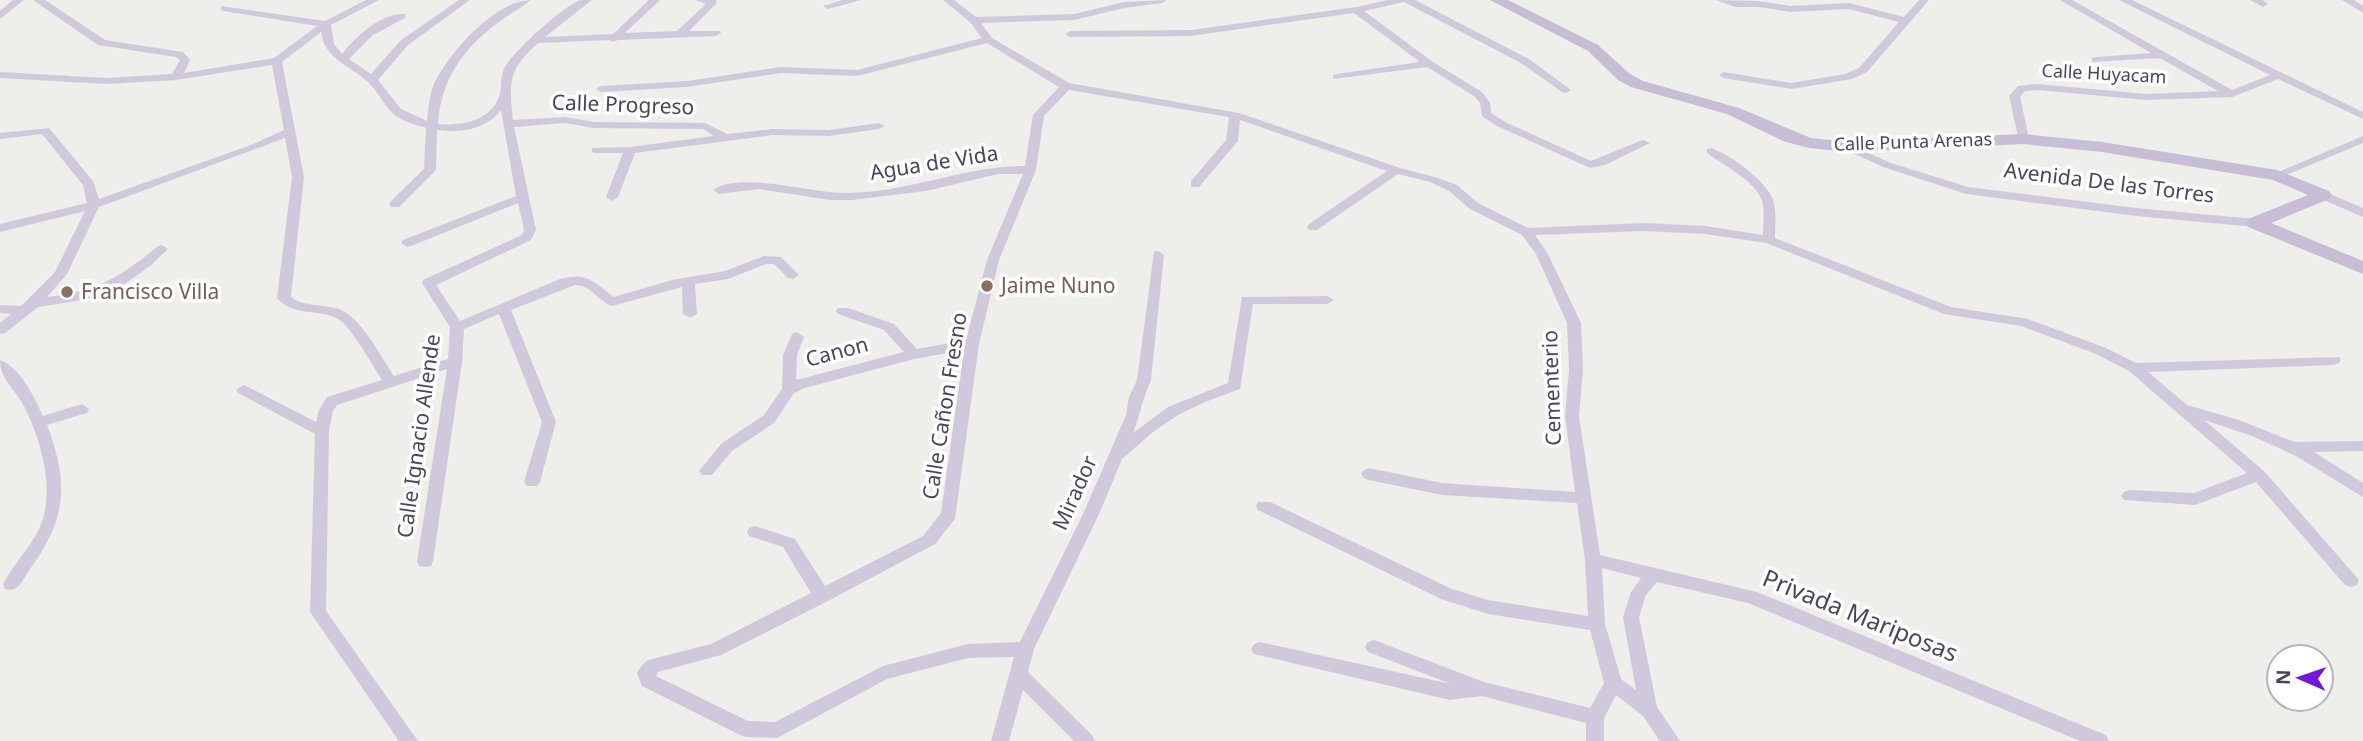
<svg xmlns="http://www.w3.org/2000/svg" width="2363" height="741" viewBox="0 0 2363 741" font-family="'Noto Sans',sans-serif">
<style>
.lines{fill:none;stroke-linecap:round;stroke-linejoin:round}
.street{fill:#d0c9dc;fill-rule:evenodd}
.secondary{fill:#c7bdd5;fill-rule:evenodd}
.education-dot{fill:#8d6e63;stroke:#fff;stroke-width:2.5}
.labels{text-anchor:middle;stroke-width:7;stroke-linejoin:round;paint-order:stroke}
.far-street-label{font-size:18px;fill:#4c4459;stroke:#fff}
.street-label{font-size:21px;fill:#4c4459;stroke:#fff}
.education-label{font-size:21px;fill:#785e54;stroke:#fff;text-anchor:start}
.near-street-label{font-size:24px;fill:#4c4459;stroke:#fff}
</style>
<rect width="100%" height="100%" fill="#eeeeeb"/>
<g class="lines">
<path class="street" d="M13,0H24L0,19V11Z
M33,0H45L105,40L183,52L190,60L184,73L274,58L317,26L224,11L221,10V6L325,21L366,0H379L331,25L334,44L342,54C356,36 381,13 405,14V18L373,35L349,59L371,74L400,41L459,0H470L408,45L378,80L401,109L427,121C428,111 429,99 432,89C444,57 495,0 531,0C523,7 512,12 503,19C466,45 441,77 438,124C462,126 492,121 500,94C502,85 500,76 505,67C513,52 565,4 581,0C585,0 588,0 592,0L545,37L613,34L649,0H660L625,33L677,31L706,4L695,0H716V4L689,31H720L721,33L716,36L618,40L613,42L609,40L538,43C508,70 509,82 513,120L565,117L594,122L705,123L727,134L773,129L829,130L879,123L885,126L879,129L829,136L773,135L635,153L618,197L612,201L606,197L623,153H596L592,152V148L630,147L714,136L703,129L594,128L565,123L514,127L536,230L531,240L436,285L460,321L560,279C589,272 593,282 614,297L672,280L725,271L764,256L781,257L799,275L793,279L788,278L774,264H766L728,279L695,284L697,314L690,318L683,314L682,287L612,306C598,301 591,285 575,285L511,310L556,422L540,482L537,486H527L524,482L542,422L499,314L464,329L462,362L433,561L431,566L425,567L419,566L417,561L447,369L337,405L333,411L329,431L326,611L418,741H399L310,612L315,434L238,393L236,390L243,385L248,387L316,422L319,410L327,397L382,380C373,366 350,325 338,319C318,308 293,317 277,298L292,177L285,138L99,207L67,274L47,297C95,292 121,277 158,246L162,245L168,249L150,266L122,286L89,299L38,307L5,333L0,334V323L11,314L0,313V305L21,306L55,272L85,211L0,232V224L87,203L83,185L42,134L0,139V133L49,128L93,181L99,199L251,145L284,130L272,65L176,80L106,84L0,78V72L106,78L172,74L180,60L176,57L98,45ZM321,32C325,60 350,65 368,82C379,92 384,107 396,116C405,122 416,125 426,128L424,169L391,201L389,204L391,207H399L436,170L437,130C460,133 486,130 501,110L516,196L403,240L401,243L407,247L411,246L518,203L524,230L522,235L423,280L422,283L450,327L448,359L394,376C381,357 360,316 339,309C323,304 304,307 291,297L304,177L282,62Z
M842,0H861L828,9L823,6Z
M943,0H954L976,17L1074,14L1124,2L1167,0L1162,3L1124,8L1074,20L981,23L992,38L1069,83L1239,113L1400,168L1438,178L1457,185L1478,203L1528,228L1644,223L1705,226L1763,235C1763,224 1765,212 1762,201C1757,182 1722,164 1707,153V149L1711,148C1729,154 1767,181 1773,200C1777,211 1775,226 1775,238L1951,307L2028,319L2106,348L2136,363L2339,357L2341,360L2339,363L2334,365L2148,372L2187,405L2239,420L2294,442L2363,441V451L2314,452L2363,483V497L2296,456L2252,436L2204,420L2264,471L2359,580L2357,585L2351,587L2345,585L2256,482L2195,505L2124,500L2121,496L2124,492L2129,490L2194,493L2247,473L2129,371L2096,354L2021,326L1944,314L1766,243L1705,234L1644,231L1535,235L1548,254L1581,323L1583,370L1579,416L1600,555L1757,592L2106,735L2109,741H2080L1748,603L1657,582L1646,595L1639,617L1657,707L1680,741H1660L1643,716L1616,695L1604,718V741H1586V723L1482,696L1450,700L1254,654L1251,649L1254,644L1260,642L1451,684L1368,652L1365,647L1368,642L1374,640L1484,682L1590,708L1604,683L1590,630L1488,614L1441,599L1258,510L1256,506L1258,502H1270L1452,589L1488,600L1588,616L1585,560L1577,503L1442,495L1369,480L1364,478L1361,474L1364,470L1369,468L1442,483L1575,492L1565,416L1569,370L1567,323L1536,254L1522,235L1470,209L1449,191L1430,182L1398,174L1317,230H1309L1307,227L1309,224L1387,171L1240,120L1238,141L1199,187H1191V181L1226,140L1229,117L1069,90L1044,116L1036,170L999,260L979,344L955,519L935,544L828,601L721,655L658,672L656,676L748,721L775,722L883,666L968,644L1020,642L1084,512L1126,415L1129,397L1137,380L1154,252L1158,251L1164,255L1151,380C1143,397 1140,415 1133,433L1168,407L1228,383L1242,297L1327,296L1334,300L1327,304H1253L1240,389L1205,402L1178,415L1153,432L1122,459L1100,512L1034,649L1028,672L1092,735L1095,741H1074L1023,690L1009,741H991L1014,657L968,658L887,679L777,738L746,737L740,735L642,686L637,673C641,666 644,661 652,659L711,644L811,593L783,547L749,536L747,532L749,528L755,526L795,539L825,586L923,536L941,513L964,350L914,359L805,388L794,393L774,423L732,451L712,475H702L699,471L722,443L764,415L782,389L783,355L792,334L797,332L804,337L797,355L796,380L904,352L884,330L838,314L836,311L838,308H848L894,324L917,349L966,340L987,260L1023,174H998L926,191L852,200H830L759,189L719,194L713,190C736,173 801,189 829,192C895,199 959,166 1025,166L1033,115L1059,87L987,43L857,76L781,73L687,87L601,92L596,89L601,86L687,81L781,67L857,70L982,38L970,22ZM1602,568L1641,578L1631,592L1623,617L1636,690L1621,679L1605,624Z
M1388,0H1415L1529,59L1571,90L1566,93L1562,92L1521,63L1404,2L1364,11L1433,62L1482,92L1490,103L1491,113L1505,122L1591,161L1640,141L1644,140L1650,143L1605,165L1590,168L1497,126L1482,116L1480,103L1474,96L1427,67L1333,79V75L1337,74L1420,62L1354,13L1191,36L1070,37L1065,34L1070,31L1191,30L1356,7Z
M1716,0L1758,1L1791,6L1849,3L1904,17L1919,0H1929L1867,72L1852,79L1791,89L1724,78L1719,75L1724,72L1791,83L1845,74L1859,68L1899,22L1849,9L1791,12L1758,7H1735Z
M2060,0H2072L2232,90L2270,75L2119,0H2132L2363,112V119L2278,79L2232,97L2146,100L2037,90L2025,91L2020,97L2029,139L2027,141H2019L2009,96L2018,86L2037,84L2146,94L2218,91L2160,58L2092,62V58L2096,57L2151,53Z
M2250,0H2263L2268,4L2263,7Z
M2342,0H2354L2363,6V13Z
M2363,136V143L2281,177L2277,179L2271,175Z
M1848,144L1891,163L1968,187L2136,208L2255,219L2261,223L2255,227L2136,216L1966,194L1883,167L1844,149V145Z
M2323,191L2363,208V217L2319,198L2317,195Z
M0,360C21,368 34,397 43,416L82,404L89,409L87,413L47,425C70,486 66,520 28,572C22,581 18,593 5,589L3,584C12,567 26,552 36,535C58,497 42,442 24,406C15,389 0,379 0,360Z"/>
<path class="secondary" d="M1490,0H1508L1598,45L1630,74L1643,81L1739,108L1811,138L1848,142L2023,134L2102,142L2277,170L2329,191L2332,195L2329,199L2271,223L2363,261V274L2248,227L2246,223L2248,219L2308,195L2273,180L2102,152L2023,144L1848,152L1809,148L1783,141L1727,114L1631,87L1618,80L1588,51Z"/>
</g>
<g class="education-dot">
<circle cx="987" cy="286" r="7"/>
<circle cx="67" cy="292" r="7"/>
</g>
<g class="labels">
<g class="far-street-label">
<text transform="translate(2104 74) rotate(3)" y="6">Calle Huyacam</text>
<text transform="translate(1913 142) rotate(-2)" y="6">Calle Punta Arenas</text>
</g>
<g class="street-label">
<text transform="translate(623 105) rotate(2)" y="7">Calle Progreso</text>
<text transform="translate(934 163) rotate(-9)" y="7">Agua de Vida</text>
<text transform="translate(2109 183) rotate(7)" y="7">Avenida De las Torres</text>
<text transform="translate(837 352) rotate(-15)" y="7">Canon</text>
<text transform="translate(1552 388) rotate(-92)" y="7">Cementerio</text>
<text transform="translate(945 406) rotate(-81)" y="7">Calle Cañon Fresno</text>
<text transform="translate(419 436) rotate(-82)" y="7">Calle Ignacio Allende</text>
<text transform="translate(1075 493) rotate(-66)" y="7">Mirador</text>
</g>
<g class="education-label">
<text x="1001" y="293">Jaime Nuno</text>
<text x="81" y="299">Francisco Villa</text>
</g>
<g class="near-street-label">
<text transform="translate(1860 616) rotate(22)" y="8">Privada Mariposas</text>
</g>
</g>
<g transform="translate(2300 678) rotate(272)"><circle r="33" fill="#ffffff" stroke="#b7b4bd" stroke-width="2"/>
<path d="M0-5L12 26L0 18L-12 26Z" fill="#7118dc"/>
<text y="-10" font-size="19" font-weight="bold" text-anchor="middle" fill="#4c4459">N</text>
</g>
</svg>
